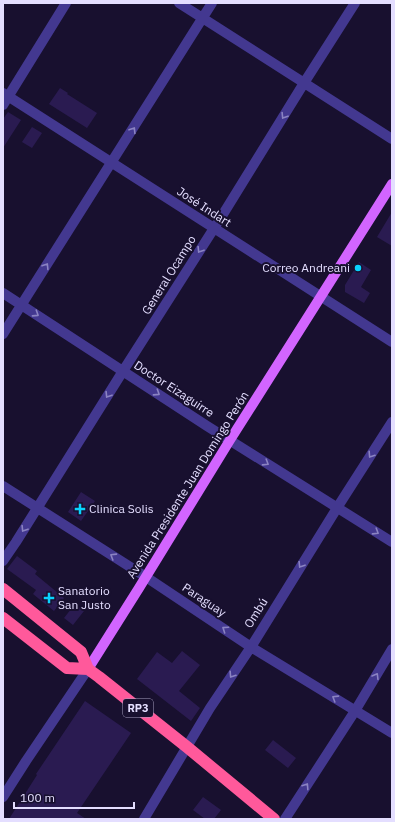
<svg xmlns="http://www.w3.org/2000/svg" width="395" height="822" viewBox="0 0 395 822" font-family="'IBM Plex Sans',sans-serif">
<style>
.building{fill:#2a1b51}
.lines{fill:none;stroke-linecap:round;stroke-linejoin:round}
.minor{stroke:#433890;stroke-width:10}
.major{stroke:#d265ff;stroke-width:10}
.highway{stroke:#ff599b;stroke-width:12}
.oneway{stroke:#8b83c2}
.poi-dot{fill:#0ad2ff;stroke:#18102f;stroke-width:1.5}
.labels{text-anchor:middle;stroke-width:4;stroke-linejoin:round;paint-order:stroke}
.shield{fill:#18102f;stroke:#a7a0c1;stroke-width:1}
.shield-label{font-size:11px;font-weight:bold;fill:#e4deff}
.street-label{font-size:12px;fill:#e4deff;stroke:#18102f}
.poi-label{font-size:12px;fill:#e4deff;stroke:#18102f;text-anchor:start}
</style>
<rect width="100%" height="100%" fill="#18102f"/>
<path class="building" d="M60,88L68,93L67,94L97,113L87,128L49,104Z
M8,112L21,120L3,148V119Z
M32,127L42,133L32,148L22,142Z
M392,212V246L377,237Z
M359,262L371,270L361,287L370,293L364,303L345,292V285Z
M81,492L95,501L81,521L68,512Z
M17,556L37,571L35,574L64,598L54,611L33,594L36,590L7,569Z
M75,604L84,611L73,625L64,618Z
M182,651L200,665L179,691L200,708L191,721L137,679L157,652L172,663Z
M85,701L131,733L77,813L86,819H9L37,775L36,774Z
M273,740L296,758L288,768L265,750Z
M203,797L221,810L214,819H205L193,810Z"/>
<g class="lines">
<path class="minor" d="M179,3L392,139
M3,93L392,342
M3,105L66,3
M3,293L207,426L392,542
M3,334L212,3
M3,486L146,577L251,647L392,733
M3,561L16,542L123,371L225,211L304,83L355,3
M3,797L26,761L88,669
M144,819L210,708L251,647L337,508L392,422
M285,819L355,711L392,649"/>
<path class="major" d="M88,669L139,588L230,440L392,184"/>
<path class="highway" d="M3,589L81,652L88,669
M3,618L67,668L88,669L99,677L187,747L274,819"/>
</g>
<defs><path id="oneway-chevron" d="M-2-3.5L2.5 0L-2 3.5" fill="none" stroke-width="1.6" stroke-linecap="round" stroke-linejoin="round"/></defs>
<g class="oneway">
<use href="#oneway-chevron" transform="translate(284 116) rotate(122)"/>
<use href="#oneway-chevron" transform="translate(133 130) rotate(-58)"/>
<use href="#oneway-chevron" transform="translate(200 250) rotate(122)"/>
<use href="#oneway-chevron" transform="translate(46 266) rotate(-58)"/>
<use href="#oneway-chevron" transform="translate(36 314) rotate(33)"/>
<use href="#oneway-chevron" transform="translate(157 393) rotate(33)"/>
<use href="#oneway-chevron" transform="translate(108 395) rotate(122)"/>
<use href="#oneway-chevron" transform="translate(371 455) rotate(123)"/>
<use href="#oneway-chevron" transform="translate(266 463) rotate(32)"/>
<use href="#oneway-chevron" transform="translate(24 529) rotate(122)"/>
<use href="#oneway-chevron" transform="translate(376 532) rotate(32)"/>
<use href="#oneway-chevron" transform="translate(113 556) rotate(-148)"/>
<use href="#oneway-chevron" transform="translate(301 565) rotate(122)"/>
<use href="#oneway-chevron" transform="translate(225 629) rotate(-146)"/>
<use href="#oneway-chevron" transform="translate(232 675) rotate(123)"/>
<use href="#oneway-chevron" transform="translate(376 676) rotate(-59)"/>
<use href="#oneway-chevron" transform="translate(335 698) rotate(-148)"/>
<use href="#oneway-chevron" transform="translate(306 786) rotate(-57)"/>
</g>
<g class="poi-dot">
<circle cx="358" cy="268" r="4"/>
<path d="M78 503h4v4h4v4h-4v4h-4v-4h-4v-4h4z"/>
<path d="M47 592h4v4h4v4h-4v4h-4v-4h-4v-4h4z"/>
</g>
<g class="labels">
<rect class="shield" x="123" y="699" width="30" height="18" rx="3"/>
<g class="shield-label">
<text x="138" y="712">RP3</text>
</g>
<g class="street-label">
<text transform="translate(204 207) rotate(33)" y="4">José Indart</text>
<text transform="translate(169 275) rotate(-58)" y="4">General Ocampo</text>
<text transform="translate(174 389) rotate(33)" y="4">Doctor Eizaguirre</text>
<text transform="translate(188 485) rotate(-58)" y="4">Avenida Presidente Juan Domingo Perón</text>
<text transform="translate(204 600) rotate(34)" y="4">Paraguay</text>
<text transform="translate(256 613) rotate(-58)" y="4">Ombú</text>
</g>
<g class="poi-label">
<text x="350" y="272" text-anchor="end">Correo Andreani</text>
<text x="89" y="513">Clinica Solis</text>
<text x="58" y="595">Sanatorio<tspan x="58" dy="14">San Justo</tspan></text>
</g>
</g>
<rect width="395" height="822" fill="none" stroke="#e4deff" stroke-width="8"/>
<path d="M14 802v6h120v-6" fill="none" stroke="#e4deff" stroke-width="2"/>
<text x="20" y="802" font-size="12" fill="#e4deff" stroke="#18102f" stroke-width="3" paint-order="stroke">100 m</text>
</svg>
